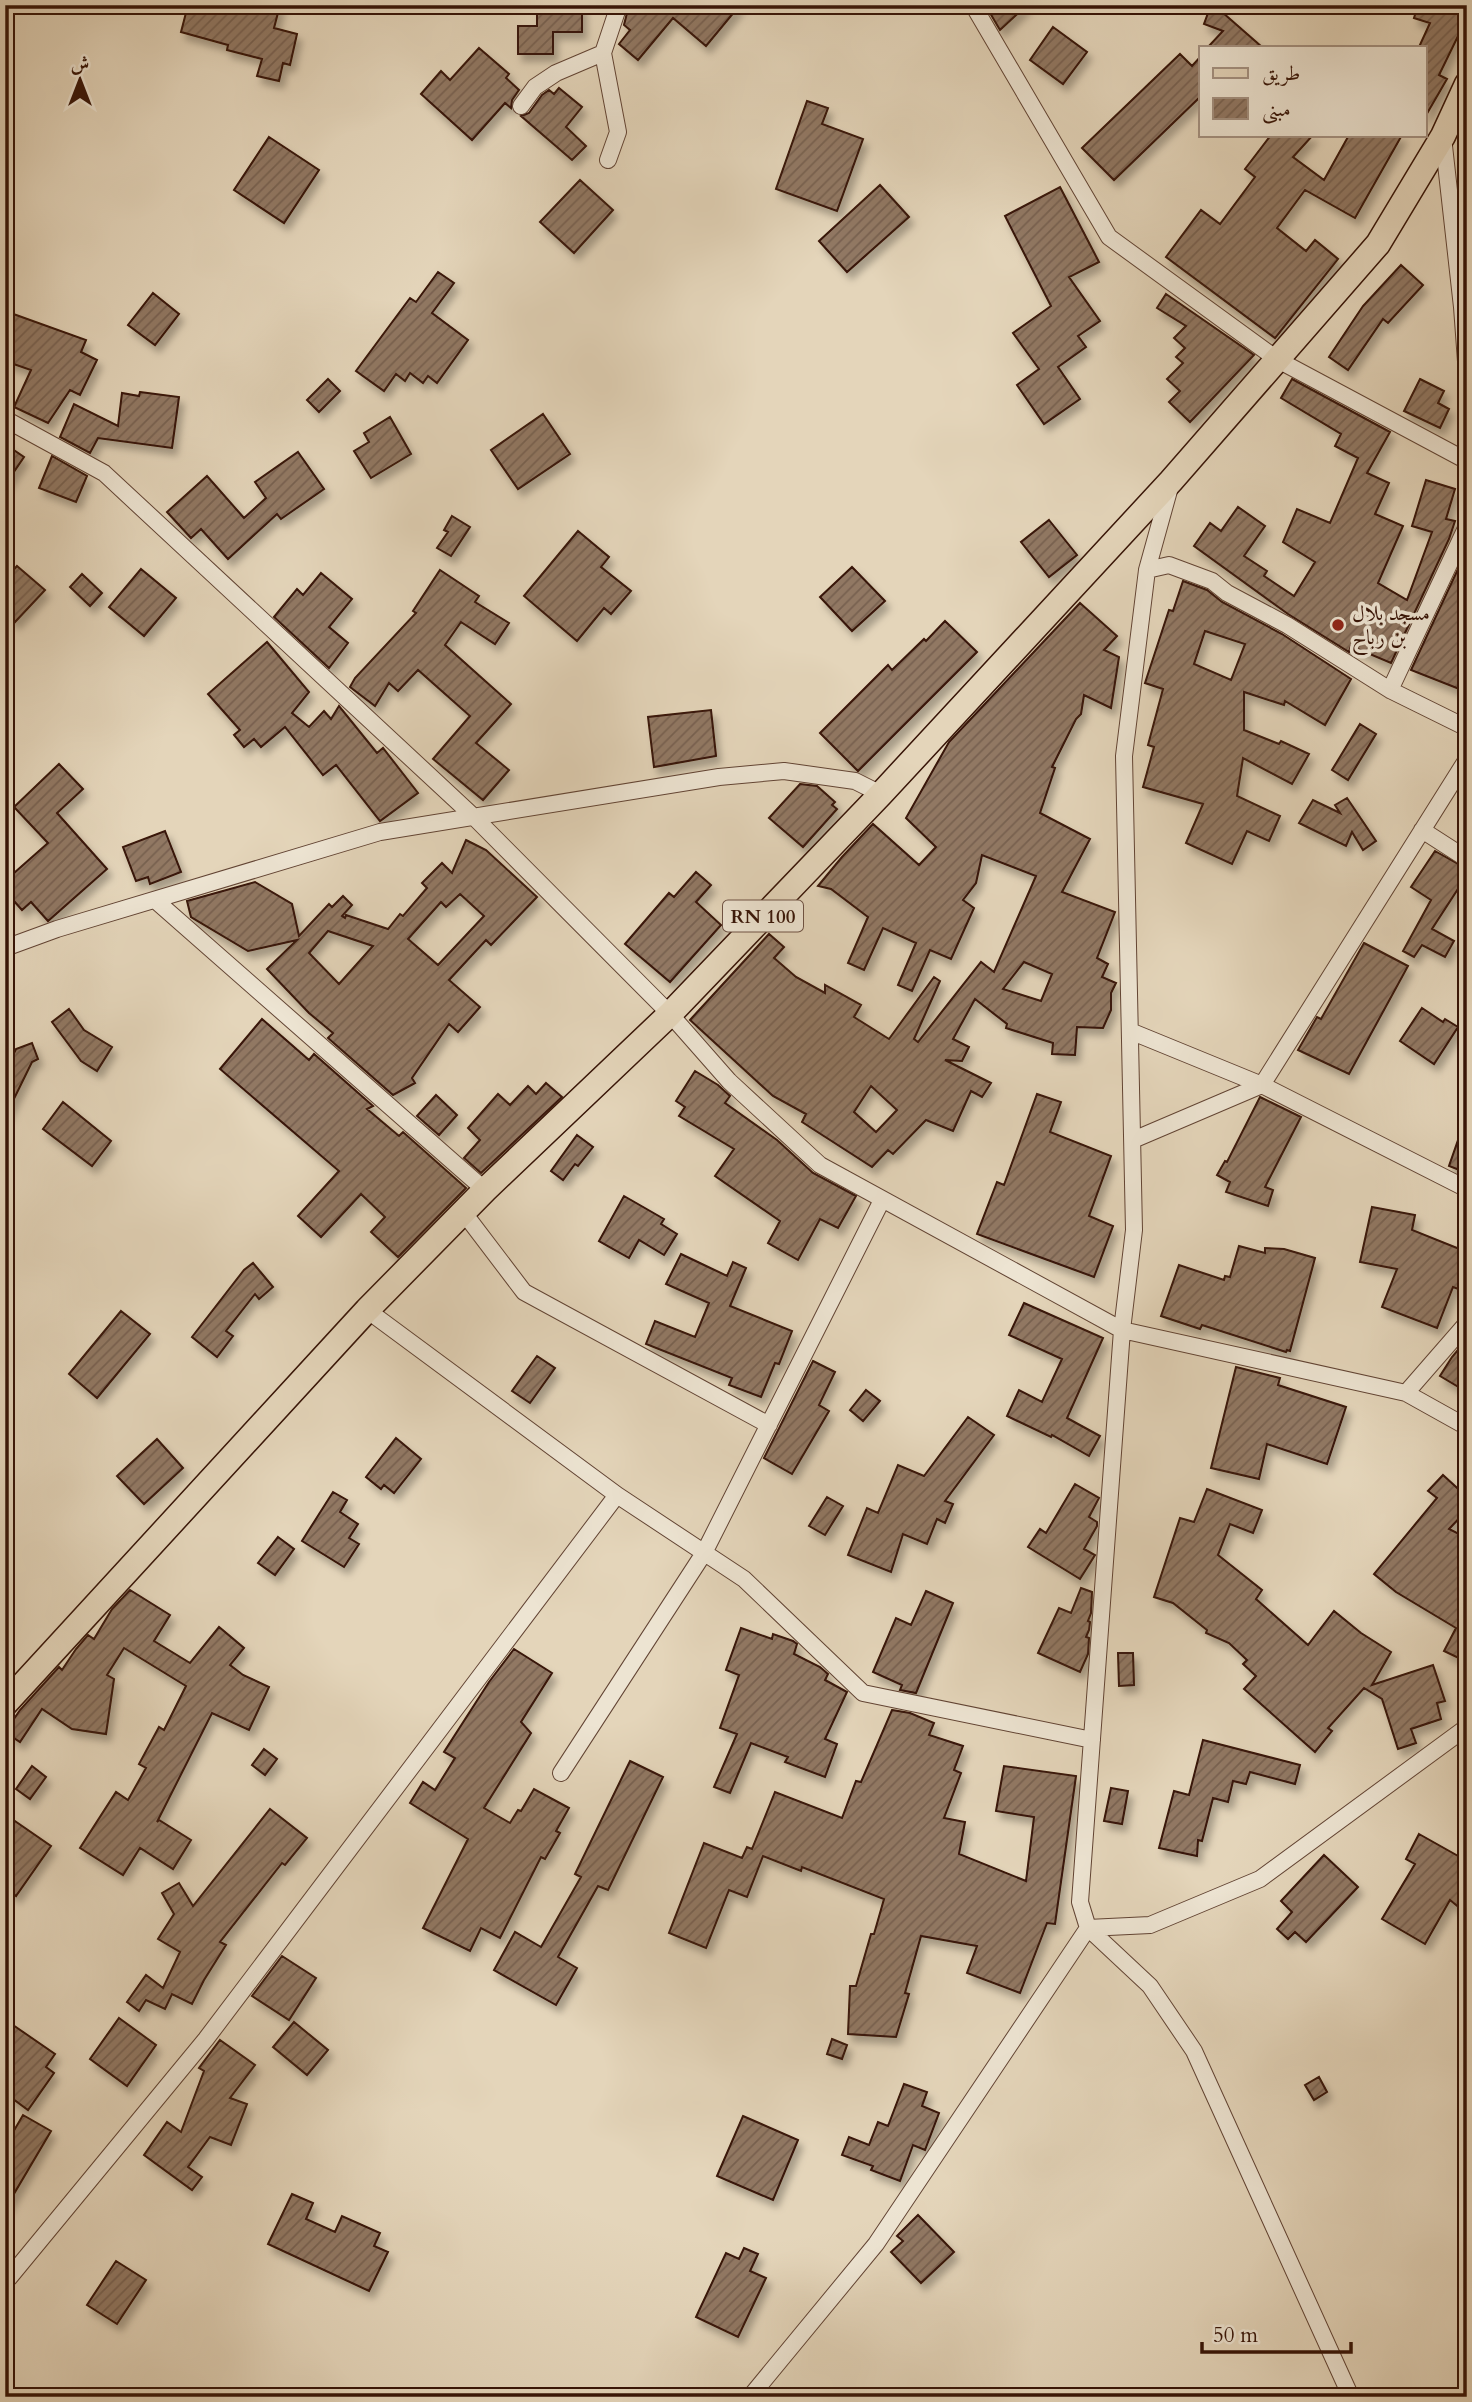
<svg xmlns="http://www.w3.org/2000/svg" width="1472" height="2402" viewBox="0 0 1472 2402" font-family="Cardo,Amiri,serif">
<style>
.building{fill:url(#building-hatch);stroke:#371407;stroke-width:2;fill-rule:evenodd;filter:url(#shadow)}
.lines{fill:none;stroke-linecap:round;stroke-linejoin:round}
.minor-casing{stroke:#624434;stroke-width:18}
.primary-casing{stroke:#371407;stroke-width:27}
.minor{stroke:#ede4d2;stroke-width:16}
.primary{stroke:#e4d5ba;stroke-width:24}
.poi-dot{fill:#8f2418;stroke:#ede4d2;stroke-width:2.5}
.labels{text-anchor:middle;stroke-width:7;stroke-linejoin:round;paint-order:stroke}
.shield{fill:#ede4d2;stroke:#6e5244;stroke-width:2}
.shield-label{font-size:19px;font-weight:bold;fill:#371407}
.poi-label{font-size:21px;fill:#371407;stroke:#ede4d2;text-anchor:start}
</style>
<defs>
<pattern id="building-hatch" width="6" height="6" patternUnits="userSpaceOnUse" patternTransform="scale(1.75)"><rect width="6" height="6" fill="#917864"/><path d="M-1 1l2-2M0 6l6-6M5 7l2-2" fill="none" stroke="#776150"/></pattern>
<filter id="shadow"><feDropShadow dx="4.5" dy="7" stdDeviation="3.5" flood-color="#0004"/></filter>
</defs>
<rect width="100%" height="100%" fill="#e4d5ba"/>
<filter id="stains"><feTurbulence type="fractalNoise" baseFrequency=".00286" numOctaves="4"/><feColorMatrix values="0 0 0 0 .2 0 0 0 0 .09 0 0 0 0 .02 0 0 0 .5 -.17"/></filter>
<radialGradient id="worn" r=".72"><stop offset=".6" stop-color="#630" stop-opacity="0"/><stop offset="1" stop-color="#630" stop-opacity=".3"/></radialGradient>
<path class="building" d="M188,5H280L274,28L297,34L290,65L283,63L279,81L257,76L262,59L227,50L228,45L181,32Z
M537,5H582V32H553V54H518V26H537Z
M634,5H662L670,12L675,5H740L706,46L673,18L638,60L619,44L630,30L624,25L627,13Z
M999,5H1027L1000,30L990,13Z
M1211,5H1214L1262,47H1208L1223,31L1204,24Z
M1418,5H1467V34L1460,32L1439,75L1447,79L1425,117V47H1419L1430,23L1414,18Z
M1053,27L1087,52L1063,84L1030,60Z
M479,48L509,74L506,78L519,90L512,100L511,108L505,103L472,140L421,94L441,71L450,80Z
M1180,54L1192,66L1201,56V96L1114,180L1082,148Z
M559,88L582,107L566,127L586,146L572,160L521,116L529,113L542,95L549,90L554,94Z
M807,101L828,108L822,124L863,139L837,211L776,189Z
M1271,135H1313L1293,157L1324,180L1349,135H1402L1355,218L1305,190L1277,228L1306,251L1315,240L1338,259L1275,338L1166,257L1201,210L1220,224L1255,177L1245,169Z
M269,137L319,170L284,223L234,190Z
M580,180L613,210L574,253L540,222Z
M880,185L909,217L847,272L819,241Z
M1060,187L1099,262L1069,277L1100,321L1078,336L1086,347L1058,367L1080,399L1044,424L1017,385L1039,369L1013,333L1051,306L1005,216Z
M1401,265L1423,285L1388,323L1383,319L1348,370L1329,357L1363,306Z
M438,272L454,283L432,313L468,340L437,383L428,376L423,383L410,373L405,381L396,374L384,391L356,371L410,298L416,302Z
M153,293L179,314L155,345L128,325Z
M1166,294L1254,355L1190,422L1169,402L1180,391L1167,379L1183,363L1176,357L1185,348L1174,338L1186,326L1157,308Z
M5,311L86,340L81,352L97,360L80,395L70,390L48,423L14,407L31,370L5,361Z
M328,379L340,391L319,412L307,400Z
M1292,379L1390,432L1367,473L1389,483L1375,514L1403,526L1378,583L1407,600L1432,532L1412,526L1426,480L1455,489L1446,519L1455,521L1449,539L1391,663L1351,646L1349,652L1288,614L1194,546L1210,523L1221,531L1238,507L1265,526L1244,556L1267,571L1264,576L1294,596L1315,562L1283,542L1297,509L1330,523L1358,458L1335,446L1341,434L1281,398Z
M1420,379L1444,391L1438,403L1449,409L1440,428L1404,411Z
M140,392L179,397L172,448L98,438L90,453L60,437L74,404L118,426L122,393L139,396Z
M543,414L570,454L518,489L491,450Z
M390,417L411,454L371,478L354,451L369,442L364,433Z
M5,444L24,457L5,485Z
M298,452L324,489L281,519L277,514L228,559L201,529L191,538L167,512L207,476L244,518L266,498L255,482Z
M52,456L87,476L76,502L39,488Z
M452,516L470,527L451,556L437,548L448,532L444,530Z
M1049,520L1077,555L1049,577L1021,542Z
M578,531L609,557L601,567L631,591L611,614L604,608L577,641L524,596Z
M17,566L45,590L15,622L5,613V579Z
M852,567L885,601L852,631L820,597Z
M141,569L176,598L144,636L109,607Z
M1458,569L1467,572V692L1411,670Z
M440,570L479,596L475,602L509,623L495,644L461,622L445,645L511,704L476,743L509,770L483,800L433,759L470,716L418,670L398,691L389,683L375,706L350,687L355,678L416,613L413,611Z
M321,573L352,599L329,627L348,643L329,668L274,617L297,589L303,595Z
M82,574L102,593L90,606L70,587Z
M1183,581L1207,590L1222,602L1282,634L1351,679L1325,725L1285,701L1284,705L1244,692V730L1279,744L1281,741L1309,754L1292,784L1243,758L1237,796L1280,816L1269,841L1247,831L1232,864L1186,843L1203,804L1143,787L1154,747L1148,745L1163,689L1145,683L1169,610L1173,611ZM1205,631L1245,644L1231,680L1194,664Z
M1080,603L1117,636L1104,650L1119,657L1111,708L1084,695L1081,714L1076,719L1052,767L1055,768L1040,813L1090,839L1062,892L1115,912L1097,958L1108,964L1102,977L1116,983L1111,993V1010L1103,1028L1077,1027L1075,1055L1052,1054L1053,1043L1006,1028L1007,1024L975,999L953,1039L969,1047L962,1061L945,1060L991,1083L982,1097L971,1091L953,1131L926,1120L893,1154L888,1150L872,1167L802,1122L806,1114L773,1096L690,1020L769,934L784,947L774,958L796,977L825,993V985L861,1005L854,1017L889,1039L934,977L940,981L914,1039L918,1042L981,962L994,972L1036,876L982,855L976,883L963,900L974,908L951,959L930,950L912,991L898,985L916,943L883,928L864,970L848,963L868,917L831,889L818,886L842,857L873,824L919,865L936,847L906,818L949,742ZM1024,962L1052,974L1041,1001L1003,989ZM871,1086L897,1110L876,1132L854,1112Z
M945,621L977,652L858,771L820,733L888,665L892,670L924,639L926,641Z
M267,642L309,692L292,713L309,727L324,711L331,719L339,706L377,753L383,748L418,793L380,821L336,765L323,775L285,727L261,747L254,739L244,747L234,735L240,730L208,694Z
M711,710L716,756L654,767L648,717Z
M1360,724L1376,734L1348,780L1332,770Z
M59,764L83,789L57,813L107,869L48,921L31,902L22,910L5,891V881L48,843L14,807Z
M800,784L817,786L835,802L832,805L837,809L803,847L769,818Z
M1347,798L1376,841L1363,850L1352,832L1346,846L1299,823L1313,800L1340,813L1335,805Z
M165,831L181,872L150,884L148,877L136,881L123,847Z
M466,840L486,850L537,897L491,945L486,940L449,980L480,1007L458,1032L449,1024L412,1078L415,1083L393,1095L328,1038L333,1033L309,1013L267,969L297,940L248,951L191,917L187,901L255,882L292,904L299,936L329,904L332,907L343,896L352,905L342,916L345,918L346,915L388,929L400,914L403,916L427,888L422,883L442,863L452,873ZM460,894L484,916L438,965L408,939L441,902L446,907ZM328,931L373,946L339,984L309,953Z
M1435,851L1467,869V875L1432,929L1454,941L1445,957L1422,945L1414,957L1403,951L1431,900L1411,887Z
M696,872L711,885L696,902L721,925L670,982L625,944L669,893L674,897Z
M1364,943L1408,966L1349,1074L1298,1050L1317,1017L1321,1019Z
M1422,1008L1443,1022L1445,1019L1458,1027L1434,1064L1400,1041Z
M69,1009L84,1030L112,1047L97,1071L81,1061L52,1022Z
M262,1019L309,1060L314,1054L373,1106L367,1109L399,1136L403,1132L466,1188L398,1257L371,1232L385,1217L361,1194L321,1237L298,1216L339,1171L220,1069Z
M32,1043L38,1059L32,1062L5,1117V1071L16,1049Z
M695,1071L718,1085L730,1096L725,1103L777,1140L813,1173L856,1196L838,1228L820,1219L798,1260L768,1243L780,1221L715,1176L734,1149L679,1116L685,1107L676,1101Z
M546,1083L562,1097L481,1173L464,1158L480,1140L468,1128L498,1094L510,1105L528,1086L536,1094Z
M1037,1094L1061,1102L1050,1132L1111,1156L1089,1216L1113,1226L1094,1277L977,1234L997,1182L1004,1185Z
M436,1095L457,1115L439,1135L417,1116Z
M1260,1097L1301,1117L1265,1187L1273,1190L1268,1206L1226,1192L1230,1182L1217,1175L1225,1161L1227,1162Z
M63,1102L111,1141L92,1166L43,1129Z
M1464,1123H1467V1173L1449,1166Z
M577,1135L593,1147L578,1166L575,1164L563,1180L551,1171Z
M624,1196L664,1219L661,1224L677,1234L664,1255L639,1240L629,1258L599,1241Z
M1372,1207L1415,1215L1412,1230L1467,1252V1292L1453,1287L1437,1328L1382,1307L1397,1269L1360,1262Z
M1239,1246L1265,1253V1248L1284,1249L1315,1258L1290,1351L1287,1350L1286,1352L1202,1325L1200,1329L1161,1316L1179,1265L1224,1280L1225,1276L1230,1277Z
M681,1254L727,1276L733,1262L746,1268L730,1306L792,1331L779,1364L775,1363L761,1397L729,1385L732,1378L646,1344L655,1321L695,1337L709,1303L666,1284Z
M253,1263L273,1287L259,1299L255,1294L226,1331L233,1336L217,1357L192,1337L244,1270Z
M1024,1303L1103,1338L1067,1418L1100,1436L1089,1456L1052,1435L1051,1437L1007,1416L1019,1390L1042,1402L1062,1359L1009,1335Z
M121,1311L150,1334L97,1398L69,1374Z
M1467,1339V1392L1440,1376L1452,1357Z
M537,1356L555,1368L530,1403L512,1391Z
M813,1361L835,1372L819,1405L829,1411L792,1474L764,1458Z
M1236,1367L1280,1378L1278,1385L1346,1407L1327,1464L1267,1444L1259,1479L1211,1468Z
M866,1390L880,1401L863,1421L850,1410Z
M968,1417L994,1435L945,1501L953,1504L945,1523L937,1519L927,1544L903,1534L891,1572L848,1555L867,1508L878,1513L898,1465L924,1476Z
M396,1438L421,1459L394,1493L384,1485L381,1489L366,1477Z
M157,1439L183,1468L144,1504L117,1476Z
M1443,1475L1467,1497V1510L1449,1529L1467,1538V1662L1444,1651L1456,1628L1396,1592L1374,1574L1437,1498L1428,1491Z
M1075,1484L1099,1498L1089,1517L1097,1522V1526L1084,1549L1095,1555L1080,1579L1028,1547L1040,1529L1046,1533Z
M1207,1489L1262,1510L1253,1533L1230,1524L1218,1555L1262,1590L1256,1599L1308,1645L1334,1611L1361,1633L1391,1652L1372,1685L1433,1665L1445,1701L1437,1703L1441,1719L1411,1729L1416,1743L1398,1749L1382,1699L1364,1688L1328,1728L1332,1731L1315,1752L1244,1689L1256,1676L1243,1664L1247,1660L1229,1643L1206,1633L1207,1630L1173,1603L1154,1597L1180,1518L1194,1522Z
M333,1492L347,1500L340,1512L358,1524L349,1538L359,1544L344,1567L302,1541Z
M827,1497L843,1506L825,1535L809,1526Z
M278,1537L294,1549L275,1575L258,1563Z
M1081,1588L1092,1592L1091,1613L1088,1621L1090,1622L1089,1630L1086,1637L1089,1638L1088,1654L1080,1672L1038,1653L1059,1608L1071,1613Z
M130,1590L170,1615L154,1641L190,1663L219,1627L244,1648L230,1665L243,1675L269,1687L249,1730L212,1713L157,1822L159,1820L191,1840L173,1869L140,1848L123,1875L80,1848L116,1792L128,1800L146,1768L139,1764L159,1727L164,1730L186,1686L124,1648L107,1675L114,1679L106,1734L72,1729L42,1709L20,1742L5,1732L20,1710L59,1667L62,1670L76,1649L88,1635L94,1639L112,1609Z
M926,1591L953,1603L916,1693L900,1690L902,1685L873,1672L896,1618L911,1625Z
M741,1628L772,1639L773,1634L793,1641L797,1644L794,1654L820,1667L828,1674L825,1680L847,1692L825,1739L837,1744L825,1777L785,1762L788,1757L751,1743L730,1793L714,1787L737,1734L720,1728L739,1675L726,1670Z
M514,1649L552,1673L521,1722L531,1733L484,1808L510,1823L518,1810L521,1811L534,1789L569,1808L556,1831L560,1833L545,1859L541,1857L500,1938L481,1928L470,1951L423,1928L468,1839L410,1803L423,1782L435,1790L455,1758L444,1752L489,1682Z
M1118,1653H1133L1134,1685L1119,1686Z
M892,1710L910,1713L934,1723L929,1735L963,1746L954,1770L961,1773L944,1818L965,1822L959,1854L1026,1881L1034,1817L996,1811L1004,1766L1076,1776L1055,1924L1047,1923L1020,1993L967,1973L977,1946L921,1936L905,1993L909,1994L896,2037L848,2034L850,1986H856L871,1934H874L884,1899L802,1867L801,1871L763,1856L747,1897L729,1890L706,1948L669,1933L704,1843L742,1858L747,1847L752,1849L775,1792L842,1818L856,1781L861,1782Z
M1203,1740L1300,1765L1295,1784L1250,1772L1246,1784L1233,1781L1228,1802L1213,1798L1202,1841L1198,1840L1197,1856L1159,1848L1174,1791L1189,1795Z
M264,1749L277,1759L265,1775L252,1765Z
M630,1761L663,1777L608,1890L598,1886L558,1957L577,1968L556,2005L494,1970L515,1932L541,1947L581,1877L575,1874Z
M32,1766L46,1777L30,1799L16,1789Z
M1111,1788L1128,1791L1122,1824L1104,1821Z
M270,1809L307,1838L285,1865L282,1863L220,1942L226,1945L204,1980L192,2004L172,1994L165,2009L146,2000L139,2011L127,2002L146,1975L163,1988L180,1952L158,1939L174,1914L162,1893L179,1883L193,1906Z
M12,1819L51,1846L16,1896L5,1888V1829Z
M1419,1834L1467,1861V1914L1450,1900L1425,1944L1382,1919L1415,1864L1406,1859Z
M1324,1855L1358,1887L1306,1942L1295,1932L1288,1939L1277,1929L1292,1912L1281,1901Z
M282,1956L316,1978L289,2020L252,1996Z
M119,2018L156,2045L127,2086L90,2059Z
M294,2022L328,2050L307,2075L273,2047Z
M13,2025L55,2054L46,2067L54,2073L28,2110L5,2093V2035Z
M832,2039L847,2045L842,2059L827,2054Z
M220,2040L255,2065L230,2098L247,2104L231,2145L210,2137L188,2167L202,2177L192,2190L144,2155L167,2122L181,2132L204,2071L199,2068Z
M1319,2077L1327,2092L1314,2100L1305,2085Z
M904,2084L927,2092L922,2106L939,2113L925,2150L913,2145L900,2181L871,2170L873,2166L842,2155L849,2137L869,2145L878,2122L888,2126Z
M23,2115L51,2131L5,2209V2130L12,2134Z
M743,2116L798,2140L773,2200L717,2176Z
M292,2194L313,2203L306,2219L335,2232L342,2216L380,2233L374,2246L388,2252L369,2291L268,2244Z
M918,2215L954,2252L921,2283L891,2252L903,2241L897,2236Z
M744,2248L758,2254L750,2271L766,2278L738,2337L696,2317L726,2253L739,2259Z
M116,2261L146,2280L117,2324L87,2305Z"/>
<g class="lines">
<defs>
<path id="minor" d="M973,5L1109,237L1278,360L1467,461
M521,106L535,87L556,73L603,53
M1443,137L1462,307L1467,375
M608,160L618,132L603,53L619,5
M5,419L104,473L474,817L670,1014L729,1081L820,1165L1122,1330L1406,1393L1467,1427
M1170,487L1147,570L1124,756L1134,1230L1122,1330L1080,1902L1088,1928L1150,1986L1194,2051L1351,2397
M1147,570L1169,565L1212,581L1227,593L1287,625L1390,690L1467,728
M1390,690L1467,526
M1422,830L1467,859
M155,900L485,1190
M5,948L57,929L380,832L719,777L784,771L855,781L881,794
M1130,1031L1262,1085L1467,1189
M1133,1140L1262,1085L1467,759
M464,1213L524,1292L769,1425
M367,1310L617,1495L744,1579L863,1693L1092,1740
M1406,1393L1467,1323
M561,1773L704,1553L882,1200
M9,2278L206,2039L617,1495
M750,2397L876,2244L1088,1928L1150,1925L1260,1879L1467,1727"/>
<path id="primary" d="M5,1704L367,1310L485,1190L670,1014L881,794L1171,481L1378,244L1443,136L1467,84"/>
</defs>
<use href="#minor" class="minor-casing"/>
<use href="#primary" class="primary-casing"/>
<use href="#minor" class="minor"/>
<use href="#primary" class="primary"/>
</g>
<circle class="poi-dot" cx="1338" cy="625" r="7"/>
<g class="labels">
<rect class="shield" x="723" y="900.5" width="80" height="31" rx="5"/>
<g class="shield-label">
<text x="763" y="923">RN 100</text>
</g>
<g class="poi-label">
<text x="1352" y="620">مسجد بلال<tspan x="1352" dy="24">بن رباح</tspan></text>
</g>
</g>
<rect width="1472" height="2402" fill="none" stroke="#e4d5ba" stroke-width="28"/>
<rect x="7" y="7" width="1458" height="2388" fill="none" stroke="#371407" stroke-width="3.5"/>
<rect x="14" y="14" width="1444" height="2374" fill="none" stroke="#371407" stroke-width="2"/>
<rect x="1199" y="46" width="228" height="91" fill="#ede4d2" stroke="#a49181" stroke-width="2"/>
<rect x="1213" y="68" width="35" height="10" fill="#e4d5ba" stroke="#a49181" stroke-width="2"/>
<text x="1262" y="80" font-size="21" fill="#371407">طريق</text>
<rect x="1213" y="98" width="35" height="21" fill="url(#building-hatch)" stroke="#a49181" stroke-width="2"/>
<text x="1262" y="116" font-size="21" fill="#371407">مبنى</text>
<g transform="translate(80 80)" stroke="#ede4d2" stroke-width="5" paint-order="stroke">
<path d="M0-5L12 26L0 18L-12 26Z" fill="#371407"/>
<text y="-10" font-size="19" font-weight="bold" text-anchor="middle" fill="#371407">ش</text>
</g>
<path d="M1202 2342v10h149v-10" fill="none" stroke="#371407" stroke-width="3.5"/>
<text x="1213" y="2342" font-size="21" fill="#371407" stroke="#ede4d2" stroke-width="5" paint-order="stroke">50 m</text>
<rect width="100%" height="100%" filter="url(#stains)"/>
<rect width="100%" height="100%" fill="url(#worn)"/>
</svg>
